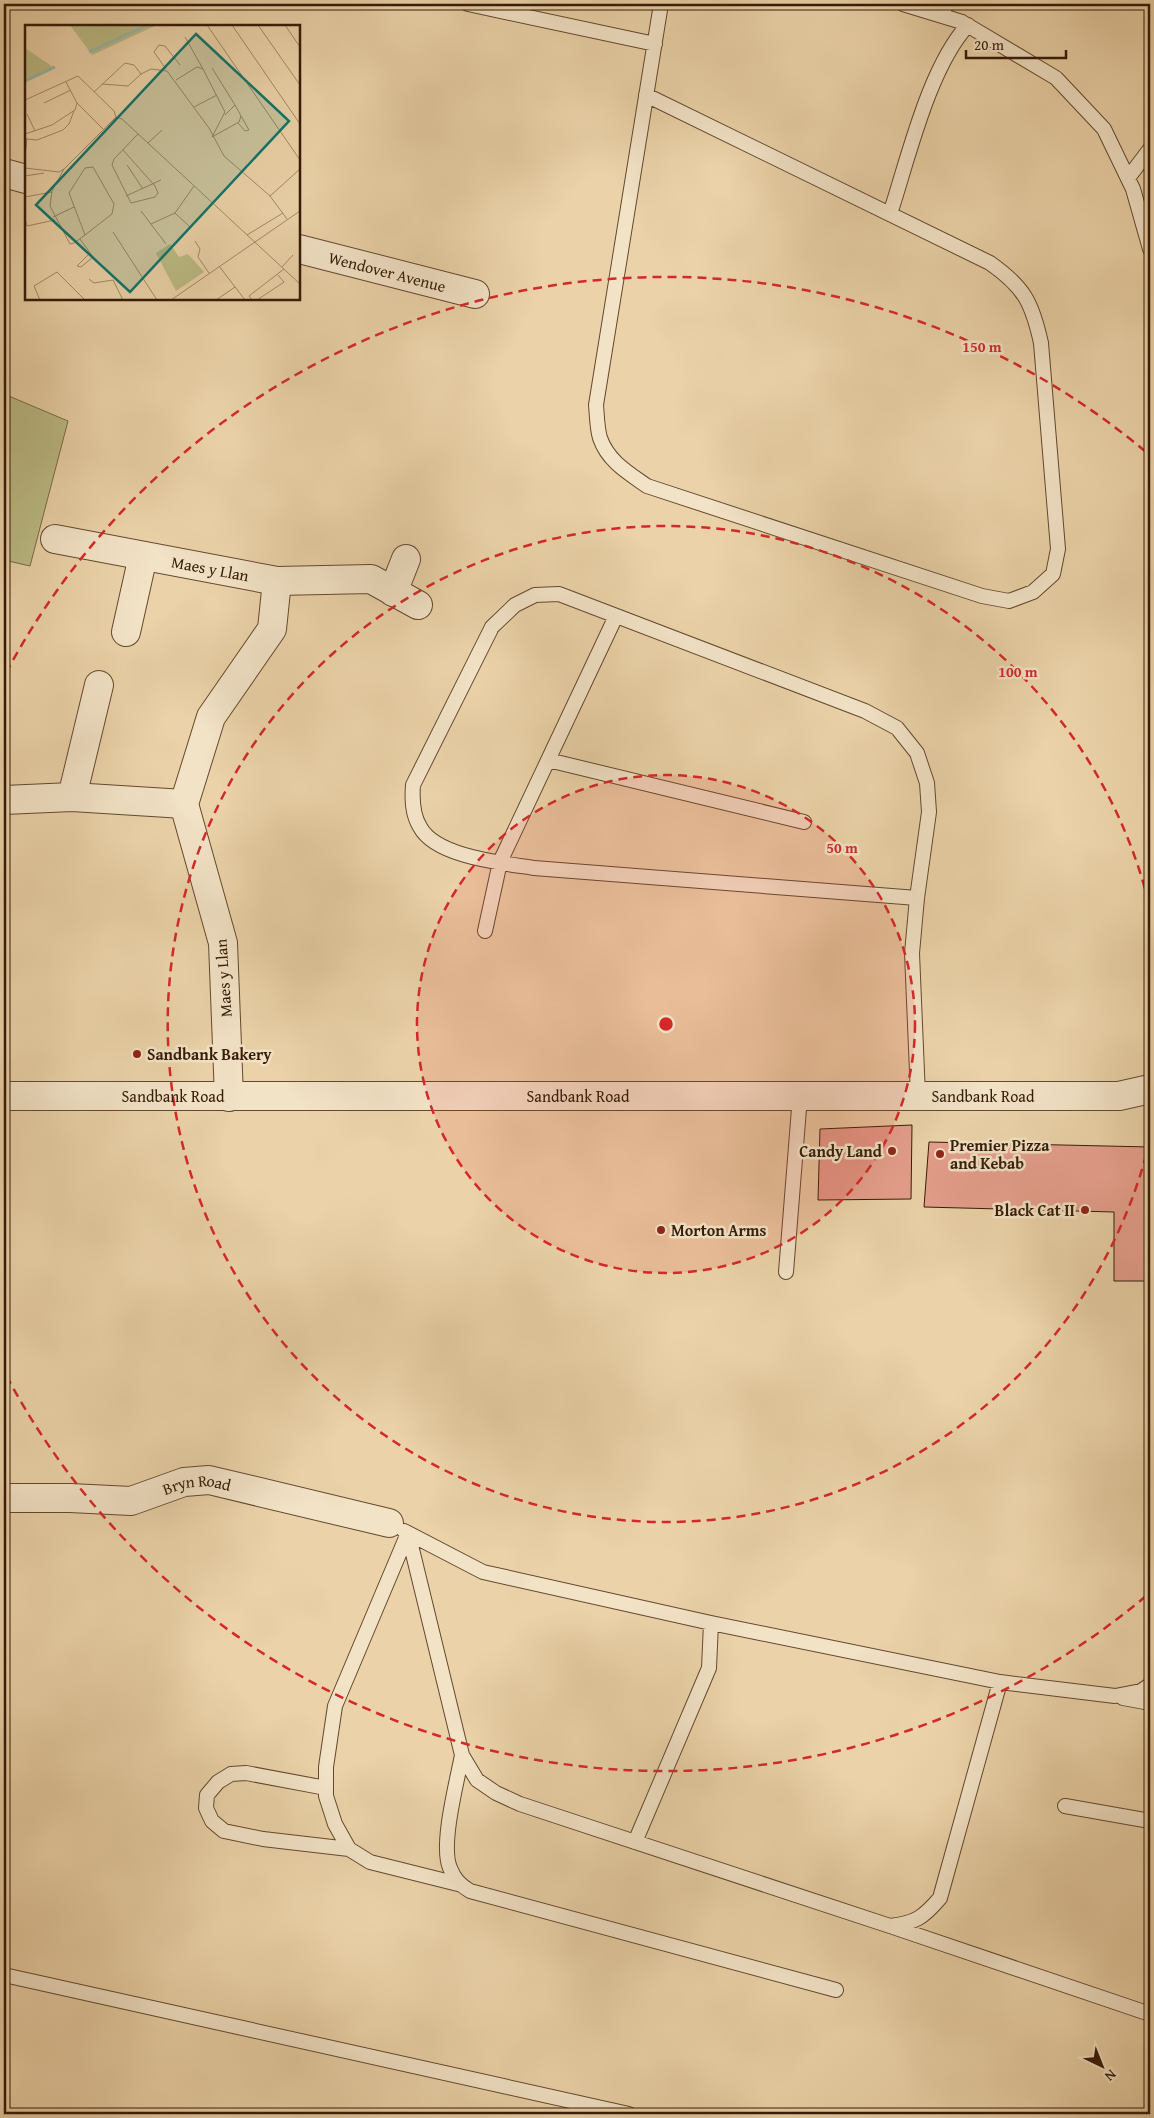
<svg xmlns="http://www.w3.org/2000/svg" width="1154" height="2118" viewBox="0 0 1154 2118" font-family="'Gentium Book Plus',serif">
<style>
.green{fill:#bbbb85;stroke:#786b46}
.building{fill:#e69f8d;stroke:#351b07}
.lines{fill:none;stroke-linecap:round;stroke-linejoin:round}
.lane-casing{stroke:#62492f;stroke-width:16}
.street-casing{stroke:#62492f;stroke-width:30}
.lane{stroke:#f2e2c6;stroke-width:14}
.street{stroke:#f2e2c6;stroke-width:28}
.ring{fill:none;stroke:#d62828;stroke-width:2.5;stroke-dasharray:9 6}
.poi-dot{fill:#8f2418;stroke:#f2e2c6;stroke-width:2}
.labels{text-anchor:middle;stroke-width:5;stroke-linejoin:round;paint-order:stroke}
.street-label{font-size:16px;fill:#351b07;stroke:#f2e2c6}
.poi-label{font-size:16px;font-weight:bold;fill:#351b07;stroke:#f2e2c6;text-anchor:start}
.inset-river{fill:none;stroke:#98b7ab;stroke-width:2.5}
.inset-road{fill:none;stroke:#a28968;stroke-width:1}
.view{fill:#0f766e;fill-opacity:0.15;stroke:#0f766e;stroke-width:2.5}
.inset-edge{fill:none;stroke:#351b07;stroke-width:2.5}
.centre{fill:#d62828;stroke:#f2e2c6;stroke-width:2.5}
.ring-label{font-size:15px;text-anchor:middle;font-weight:bold;fill:#d62828;stroke:#f2e2c6;stroke-width:5;stroke-linejoin:round;paint-order:stroke}
</style>
<rect width="100%" height="100%" fill="#ebd2a8"/>
<filter id="stains"><feTurbulence type="fractalNoise" baseFrequency=".004" numOctaves="4"/><feColorMatrix values="0 0 0 0 .2 0 0 0 0 .09 0 0 0 0 .02 0 0 0 .5 -.17"/></filter>
<radialGradient id="worn" r=".72"><stop offset=".6" stop-color="#630" stop-opacity="0"/><stop offset="1" stop-color="#630" stop-opacity=".3"/></radialGradient>
<path class="green" d="M4,394L68,421L30,566L4,560Z"/>
<path class="building" d="M912,1125L911,1199L818,1200L820,1129Z
M929,1142L1150,1147V1281H1114V1212L924,1207Z"/>
<g class="lines">
<defs>
<path id="lane" d="M468,4L655,44
M903,4L962,22L1056,78L1104,129L1133,189L1150,249
M940,15L947,4
M646,95L990,263C1024,287 1032,302 1041,343L1058,549L1053,574L1033,592L1009,601L982,596L647,486C627,472 608,461 600,438C597,428 597,415 596,405L661,4
M1128,178L1150,149
M890,214C908,159 929,67 968,25
M548,760L804,822
M917,898L534,868C503,863 436,857 420,827C412,814 412,799 413,785L492,627L515,605L535,595L559,594L865,711L897,728L917,753L927,783L929,812L917,898L912,953L918,1096
M485,931L500,862L616,616
M786,1272L800,1096
M404,1531L483,1572L711,1623L1000,1682L1115,1696L1141,1691L1150,1685
M408,1533L462,1755L477,1780L496,1793L520,1804L890,1926C915,1923 923,1918 940,1898L1000,1682
M408,1533L335,1706L326,1767V1796L335,1824L349,1849L370,1862L458,1884
M1123,1698L1150,1703
M462,1755C457,1782 440,1845 450,1868C454,1879 460,1885 470,1891L836,1990
M326,1788L246,1773L231,1774L218,1782L207,1795L206,1808L212,1821L224,1831L263,1839L349,1849
M1065,1806L1150,1821
M635,1842L709,1668L711,1623
M893,1927L1150,2014
M4,1975L629,2114"/>
<g id="street">
<path d="M4,173L26,179"/>
<path id="s1" d="M299,249L475,294"/>
<path id="s2" d="M55,539L277,581L371,579L418,605"/>
<path d="M393,592L406,559"/>
<path d="M126,632L143,556"/>
<path d="M72,797L99,685"/>
<path d="M4,800L72,797L184,804"/>
<path id="s3" d="M4,1096H1119L1150,1089"/>
<path d="M229,1097L223,943L184,804L211,717L272,629L277,581"/>
<path id="s4" d="M4,1498H70L131,1501L184,1482L209,1480L389,1523"/>
</g>
</defs>
<use href="#lane" class="lane-casing"/>
<use href="#street" class="street-casing"/>
<use href="#lane" class="lane"/>
<use href="#street" class="street"/>
</g>
<circle cx="666" cy="1024" r="249" fill="#d62828" fill-opacity=".12"/>
<g class="ring">
<circle cx="666" cy="1024" r="249"/>
<path d="M1150 1140A498 498 0 1 1 1150 908"/>
<path d="M1146 1596A747 747 0 0 1 6 1375M6 673A747 747 0 0 1 1146 452"/>
</g>
<g class="poi-dot">
<circle cx="137" cy="1054" r="5"/>
<circle cx="892" cy="1151" r="5"/>
<circle cx="940" cy="1154" r="5"/>
<circle cx="1085" cy="1210" r="5"/>
<circle cx="661" cy="1230" r="5"/>
</g>
<g class="labels">
<g class="street-label">
<text dy="6" stroke="none"><textPath href="#s1" startOffset="91">Wendover Avenue</textPath></text>
<text dy="6" stroke="none"><textPath href="#s2" startOffset="158">Maes y Llan</textPath></text>
<text transform="translate(223 978) rotate(-94)" y="6">Maes y Llan</text>
<text dy="6" stroke="none"><textPath href="#s3" startOffset="169">Sandbank Road</textPath></text>
<text dy="6" stroke="none"><textPath href="#s3" startOffset="574">Sandbank Road</textPath></text>
<text dy="6" stroke="none"><textPath href="#s3" startOffset="979">Sandbank Road</textPath></text>
<text dy="6" stroke="none"><textPath href="#s4" startOffset="196">Bryn Road</textPath></text>
</g>
<g class="poi-label">
<text x="147" y="1060">Sandbank Bakery</text>
<text x="950" y="1151">Premier Pizza<tspan x="950" dy="18">and Kebab</tspan></text>
<text x="882" y="1157" text-anchor="end">Candy Land</text>
<text x="1075" y="1216" text-anchor="end">Black Cat II</text>
<text x="671" y="1236">Morton Arms</text>
</g>
</g>
<g transform="translate(25 25)">
<rect width="275" height="275" fill="#ebd2a8"/>
<path d="M45,0H132L67,30ZM0,23L28,42L27,45L0,57ZM145,219L154,232L163,229L179,247L151,266L131,228Z" fill="#bbbb85"/>
<path class="inset-river" d="M64,27L122,0M0,56L30,42"/>
<path class="inset-road" d="M182,0L275,135M207,0L275,99M233,0L275,60M260,0L275,22M160,12L178,44M187,43L210,80L200,90M141,44L129,27L134,20L140,21L155,40M151,55L172,42L178,44L200,87L187,112M77,59L103,61L116,49M69,67L100,38L109,40L116,49L126,44L142,46L184,103L199,131L245,171L262,194M0,75L53,51L89,86L91,92L97,94L275,259M19,78L46,65M52,78L78,104M169,82L192,70M2,89L10,106M213,98L220,106L224,105L216,91M0,109L27,100L50,85L52,78L41,57M187,112L214,97L216,91L210,80M2,114L12,115L38,105L44,99L49,86M123,118L137,105M98,125L130,161L133,168L130,172L106,178L87,140L89,134L113,109M0,131L2,113M102,140L118,164M0,143L34,147L39,144L91,92M39,144L27,166L25,181L45,219L49,218L60,210L87,189L89,179L68,142L60,143L44,168L60,210M0,151L19,148M101,171L136,155M245,171L275,144M0,172L27,167M116,186L141,219M150,188L165,202M28,192L49,182M0,194L2,201L30,195M126,199L150,188L169,161M88,207L132,275M222,210L258,188M55,214L68,232L56,242L52,241L65,228M170,216L175,224L173,232L184,248M194,241L220,275M257,242L268,230M64,254L69,258L88,255L98,275M15,275L9,261L32,247L60,275M146,275L275,186M191,275L210,262M227,275L224,271L259,244M232,275L259,257L253,250"/>
<path class="view" d="M171,9L264,96L105,267L11,180Z"/>
<rect width="275" height="275" class="inset-edge"/>
</g>
<circle cx="666" cy="1024" r="8" class="centre"/>
<g class="ring-label">
<text x="982" y="352">150 m</text>
<text x="1018" y="677">100 m</text>
<text x="842" y="853">50 m</text>
</g>
<rect width="1154" height="2118" fill="none" stroke="#ebd2a8" stroke-width="20"/>
<rect x="5" y="5" width="1144" height="2108" fill="none" stroke="#351b07" stroke-width="2.5"/>
<rect x="10" y="10" width="1134" height="2098" fill="none" stroke="#351b07"/>
<g transform="translate(1102 2066) rotate(137)" stroke="#f2e2c6" stroke-width="4" paint-order="stroke">
<path d="M0-4L9 19L0 12L-9 19Z" fill="#351b07"/>
<text y="-8" font-size="14" font-weight="bold" text-anchor="middle" fill="#351b07">N</text>
</g>
<path d="M966 50v8h100v-8" fill="none" stroke="#351b07" stroke-width="2.5"/>
<text x="974" y="50" font-size="15" fill="#351b07" stroke="#f2e2c6" stroke-width="4" paint-order="stroke">20 m</text>
<rect width="100%" height="100%" filter="url(#stains)"/>
<rect width="100%" height="100%" fill="url(#worn)"/>
</svg>
